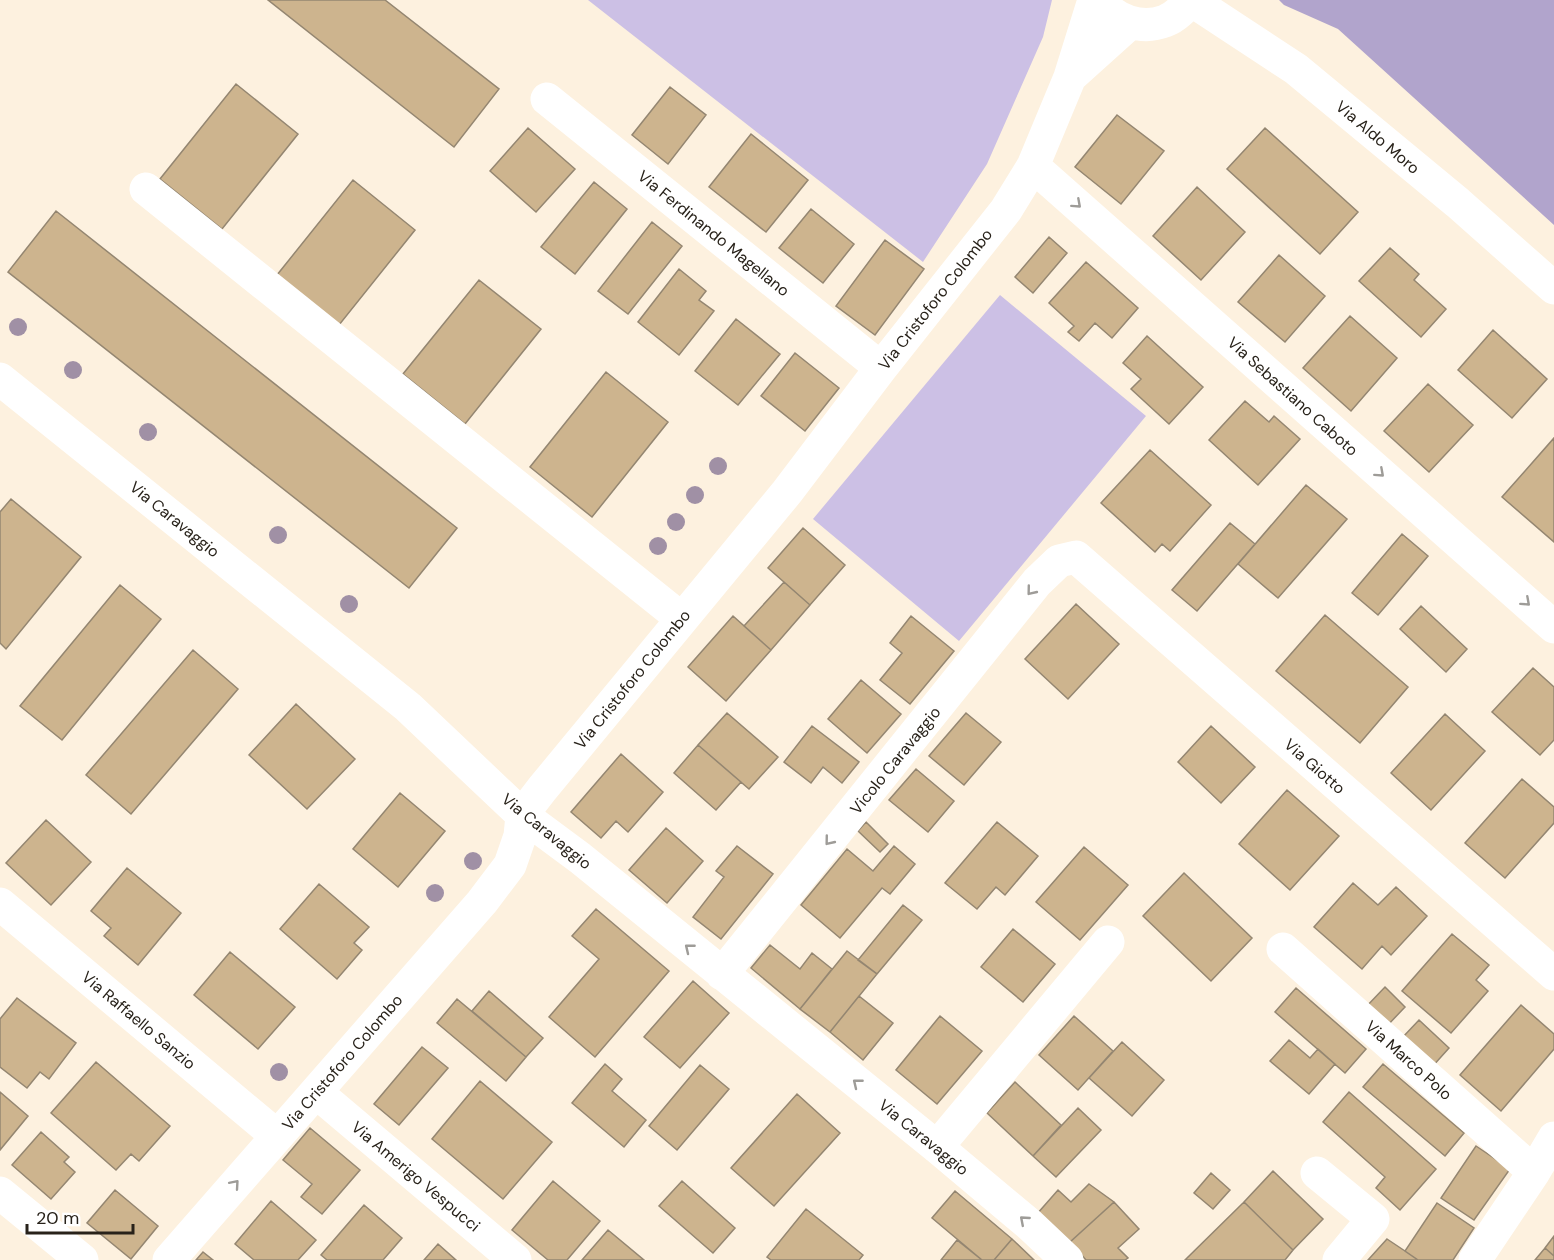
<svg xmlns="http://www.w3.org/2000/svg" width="1554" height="1260" viewBox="0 0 1554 1260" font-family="'DM Sans',sans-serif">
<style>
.green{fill:#ccc0e5}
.forest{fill:#b1a4cc}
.building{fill:#cdb48e;stroke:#948671;stroke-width:1.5}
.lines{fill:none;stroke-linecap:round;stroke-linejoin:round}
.minor{stroke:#fff;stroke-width:33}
.tree{fill:#a090a5}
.oneway{stroke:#9e9c98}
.labels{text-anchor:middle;stroke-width:4.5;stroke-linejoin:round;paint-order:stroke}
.street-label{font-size:16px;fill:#28221a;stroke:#fff}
</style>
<rect width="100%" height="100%" fill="#fdf1df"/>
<path class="green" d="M588,0H1052L1043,37L987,164L923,262Z
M1000,295L1146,416L959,641L813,519Z"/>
<path class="forest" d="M1279,0H1554V225L1338,29L1284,5Z"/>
<path class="building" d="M268,0H385L499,89L454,147Z
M236,84L298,134L222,229L160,179Z
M670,87L706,115L668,164L632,135Z
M1117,115L1164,151L1121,204L1075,167Z
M528,128L575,169L536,212L490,171Z
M1265,128L1358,212L1320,254L1227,169Z
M751,134L808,180L766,232L709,187Z
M353,180L415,230L339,325L277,275Z
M594,182L627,209L575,274L541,247Z
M1197,187L1245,232L1201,280L1153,236Z
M811,209L854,244L823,283L779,248Z
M56,211L457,528L409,588L8,272Z
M652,222L682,246L628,314L598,291Z
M1049,237L1067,253L1033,293L1015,277Z
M885,240L924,269L875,335L836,306Z
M1390,248L1419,274L1414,280L1446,309L1421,337L1359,281Z
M1279,255L1325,296L1285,342L1238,302Z
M1086,262L1138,308L1112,338L1095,323L1079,341L1068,332L1074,326L1049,303Z
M679,269L706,291L699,300L714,311L679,355L638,322Z
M479,280L541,329L465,424L403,374Z
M1350,316L1397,358L1351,411L1303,368Z
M736,319L780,354L738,405L695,371Z
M1493,330L1547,379L1512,418L1458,370Z
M1147,336L1203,387L1169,424L1131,389L1141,379L1123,363Z
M795,353L839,388L805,431L761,396Z
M606,372L668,422L592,517L530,467Z
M1428,384L1473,425L1429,472L1384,431Z
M1245,401L1269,422L1274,416L1300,439L1258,485L1209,440Z
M1554,438V542L1502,497Z
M1150,450L1211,505L1170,551L1162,544L1155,552L1101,503Z
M1306,485L1347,519L1278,598L1238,564Z
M11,499L81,557L6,649L0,643V512Z
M1230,523L1255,544L1197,611L1172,590Z
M803,528L845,565L810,605L768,568Z
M1402,534L1428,556L1378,615L1352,593Z
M784,582L810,605L771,650L744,626Z
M120,585L161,619L62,740L20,706Z
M1076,604L1119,644L1068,699L1025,659Z
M1421,606L1467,649L1446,672L1400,629Z
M1325,615L1408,687L1360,743L1276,671Z
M733,616L771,650L726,701L688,667Z
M911,616L954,651L910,704L880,680L902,653L890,643Z
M193,650L238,689L131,814L86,775Z
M1533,668L1554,687V740L1540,755L1492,712Z
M861,680L901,714L867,753L828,719Z
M296,704L355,759L307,809L249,755Z
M727,713L778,757L749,789L698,745Z
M966,713L1001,742L964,785L929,756Z
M1445,714L1485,751L1431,810L1391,773Z
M812,726L859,762L842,783L823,767L811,783L784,762Z
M1211,726L1255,767L1221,803L1178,762Z
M698,745L741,782L716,810L674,773Z
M621,754L663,792L628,832L616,821L601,838L571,812Z
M916,769L954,801L928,832L889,800Z
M1522,779L1554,807V823L1505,878L1465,843Z
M1287,790L1339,836L1290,890L1239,844Z
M400,793L445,831L398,887L353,849Z
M46,820L91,862L51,905L6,863Z
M866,822L888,844L880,852L858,831Z
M997,822L1038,856L1005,895L996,887L977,909L945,883Z
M666,828L703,861L667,903L629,870Z
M737,846L773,874L721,939L693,917L724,877L716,871Z
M894,846L915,864L890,894L882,888L840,938L801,905L847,849L873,871Z
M1084,847L1128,885L1080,940L1036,902Z
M127,868L181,913L138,965L104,936L111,928L91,911Z
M1184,873L1252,938L1211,981L1143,916Z
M1353,883L1378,905L1396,887L1427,916L1391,955L1382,946L1362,969L1314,927Z
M319,884L369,927L354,943L362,950L337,979L280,929Z
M903,905L922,920L877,974L858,960Z
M596,909L669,971L595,1057L549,1017L599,959L572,936Z
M1013,929L1055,964L1023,1002L981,967Z
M1452,934L1489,965L1476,980L1488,991L1451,1033L1402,991Z
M770,945L800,969L812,953L832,969L800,1009L751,968Z
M847,951L877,974L830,1032L800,1009Z
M230,952L295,1007L258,1049L194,995Z
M693,981L729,1013L680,1068L644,1037Z
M1385,987L1405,1007L1385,1028L1364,1009Z
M1296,988L1366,1049L1345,1073L1275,1012Z
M489,991L543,1038L526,1057L472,1011Z
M859,996L893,1023L863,1060L830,1032Z
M17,998L76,1043L49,1079L40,1072L27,1088L0,1067V1019Z
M457,999L526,1057L506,1081L437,1023Z
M1521,1005L1554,1034V1049L1501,1111L1460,1075Z
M940,1016L982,1051L937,1104L896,1070Z
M1074,1016L1113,1051L1078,1090L1039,1055Z
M1419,1020L1449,1048L1432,1067L1402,1038Z
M1289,1040L1310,1058L1318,1049L1335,1064L1309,1094L1270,1061Z
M1122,1042L1164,1080L1132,1116L1089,1078Z
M422,1047L448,1068L399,1125L374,1104Z
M96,1062L170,1126L139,1161L131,1154L116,1170L51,1113Z
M605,1064L622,1079L612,1091L646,1120L624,1147L572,1103Z
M1383,1064L1464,1133L1445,1156L1363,1087Z
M700,1065L729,1089L677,1150L649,1126Z
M480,1081L552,1142L503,1199L432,1139Z
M1015,1082L1061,1125L1033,1156L987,1113Z
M0,1092L28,1116L0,1150Z
M1349,1092L1436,1169L1400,1210L1376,1188L1385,1177L1323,1122Z
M797,1094L840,1133L774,1206L731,1168Z
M1078,1108L1101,1130L1056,1177L1033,1156Z
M310,1128L360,1170L322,1214L301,1197L312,1184L283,1160Z
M41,1132L69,1157L64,1162L75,1172L51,1199L12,1165Z
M1476,1146L1510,1169L1474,1220L1441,1198Z
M1273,1171L1323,1219L1293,1250L1244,1202Z
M1211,1173L1230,1190L1213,1209L1194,1193Z
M553,1181L600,1221L567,1260H548L512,1230Z
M682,1181L735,1228L713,1253L659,1206Z
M1089,1184L1114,1202L1070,1242L1037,1214L1058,1190L1071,1202Z
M115,1190L158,1226L131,1259L87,1223Z
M955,1191L1012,1239L994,1260H982L932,1218Z
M271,1201L316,1240L298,1260H254L235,1244Z
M1114,1202L1139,1229L1118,1248L1128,1258L1125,1260H1086L1070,1242Z
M1244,1202L1293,1250L1285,1260H1185Z
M1437,1203L1474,1228L1453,1260H1418L1405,1251Z
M364,1205L402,1238L383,1260H327L321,1255Z
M806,1209L863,1255L859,1260H771L767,1257Z
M608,1230L644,1260H582Z
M1554,1236V1256L1545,1248Z
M1012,1239L1034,1260H994Z
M1387,1239L1405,1251L1418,1260H1368Z
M957,1240L982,1260H941Z
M438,1244L456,1260H424Z
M1545,1248L1554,1256V1260H1535Z
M203,1252L213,1260H196Z"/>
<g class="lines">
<path class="minor" d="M1101,0C1113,21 1142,30 1165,21C1176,17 1183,9 1190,0
M1191,0L1296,69L1458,203L1554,288
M1070,77L1130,23
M547,99L881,368
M1033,166L1554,627
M146,189L682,619
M0,379L408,707L522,815L580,858L937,1147L1030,1225L1067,1260
M0,904L277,1136
M1283,949L1534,1172
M722,974L1037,582L1059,561L1076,557L1554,974
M316,1092L515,1260
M937,1147L1108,942
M1317,1173L1373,1219L1339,1260
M0,1193L82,1260
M169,1260L482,902L510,865L520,836L522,815L542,789L787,492L881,368L1006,210L1033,166L1070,77L1094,0
M1475,1260L1534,1172L1554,1138"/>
</g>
<g class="tree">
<circle cx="18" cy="327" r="9"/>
<circle cx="73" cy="370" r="9"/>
<circle cx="148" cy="432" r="9"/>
<circle cx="718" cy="466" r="9"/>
<circle cx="695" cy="495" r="9"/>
<circle cx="676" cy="522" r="9"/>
<circle cx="278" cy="535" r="9"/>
<circle cx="658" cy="546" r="9"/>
<circle cx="349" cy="604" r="9"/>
<circle cx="473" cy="861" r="9"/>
<circle cx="435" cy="893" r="9"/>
<circle cx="279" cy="1072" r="9"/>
</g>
<defs><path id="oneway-chevron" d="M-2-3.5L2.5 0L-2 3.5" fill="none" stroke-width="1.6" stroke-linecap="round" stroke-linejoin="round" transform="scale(1.5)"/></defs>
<g class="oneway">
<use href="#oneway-chevron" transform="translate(1077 204) rotate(42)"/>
<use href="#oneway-chevron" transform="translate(1380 473) rotate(42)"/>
<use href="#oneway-chevron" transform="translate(1031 591) rotate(129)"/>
<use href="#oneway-chevron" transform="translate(1526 602) rotate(42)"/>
<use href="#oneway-chevron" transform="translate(829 841) rotate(129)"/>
<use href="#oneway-chevron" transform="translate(689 948) rotate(-141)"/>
<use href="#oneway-chevron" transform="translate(857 1083) rotate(-141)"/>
<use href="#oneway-chevron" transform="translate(235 1184) rotate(-49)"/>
<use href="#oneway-chevron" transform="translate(1024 1220) rotate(-139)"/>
</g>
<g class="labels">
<g class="street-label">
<text transform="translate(1378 137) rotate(40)" y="6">Via Aldo Moro</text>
<text transform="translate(714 233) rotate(39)" y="6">Via Ferdinando Magellano</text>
<text transform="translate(935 299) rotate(-52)" y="6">Via Cristoforo Colombo</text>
<text transform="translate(1293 396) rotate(42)" y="6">Via Sebastiano Caboto</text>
<text transform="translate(175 519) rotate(39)" y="6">Via Caravaggio</text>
<text transform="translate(632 679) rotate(-51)" y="6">Via Cristoforo Colombo</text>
<text transform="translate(895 760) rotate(-51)" y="6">Vicolo Caravaggio</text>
<text transform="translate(1315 766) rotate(41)" y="6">Via Giotto</text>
<text transform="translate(547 831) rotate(39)" y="6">Via Caravaggio</text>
<text transform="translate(139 1020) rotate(40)" y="6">Via Raffaello Sanzio</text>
<text transform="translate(1409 1060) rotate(42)" y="6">Via Marco Polo</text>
<text transform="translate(342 1062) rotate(-49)" y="6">Via Cristoforo Colombo</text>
<text transform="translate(924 1137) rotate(39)" y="6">Via Caravaggio</text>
<text transform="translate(416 1176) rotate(40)" y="6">Via Amerigo Vespucci</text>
</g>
</g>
<path d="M27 1224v9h106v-9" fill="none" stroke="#28221a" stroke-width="3"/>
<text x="36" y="1224" font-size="18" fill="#28221a" stroke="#ffffff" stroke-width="4.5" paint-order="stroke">20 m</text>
</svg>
